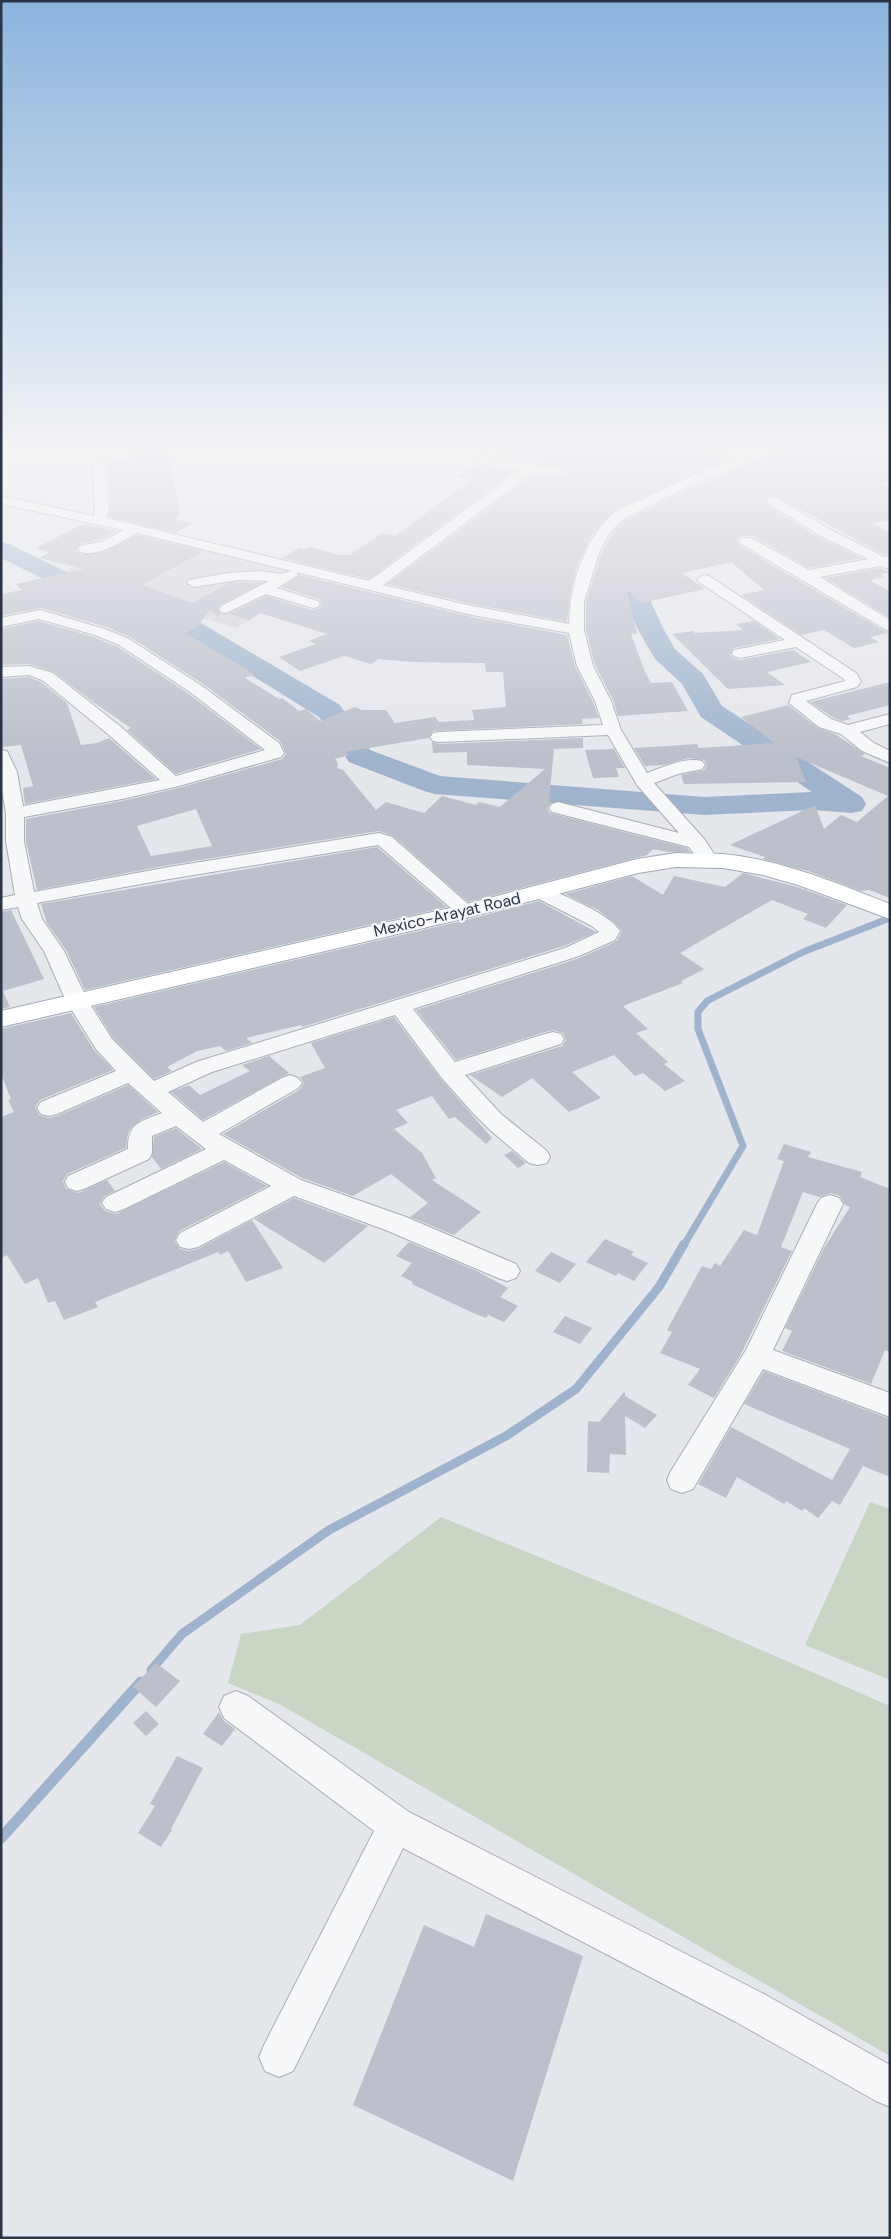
<svg xmlns="http://www.w3.org/2000/svg" width="891" height="2239" viewBox="0 0 891 2239" font-family="'DM Sans',sans-serif">
<style>
.built{fill:#d2d6de}
.green{fill:#c9d6c5}
.lines{fill:none;stroke-linecap:round;stroke-linejoin:round}
.stream-far3{stroke:#9fb4cc;stroke-width:4}
.stream-far2{stroke:#9fb4cc;stroke-width:7}
.stream-far1{stroke:#9fb4cc;stroke-width:9}
.stream{stroke:#9fb4cc;stroke-width:11}
.river{fill:#9fb4cc;fill-rule:evenodd}
.building{fill:#bbc0ca;fill-rule:evenodd}
.minor-casing{stroke:#a9aeb7;stroke-width:2}
.major-casing{stroke:#a3abb8;stroke-width:2}
.minor{fill:#f7f8fa;fill-rule:evenodd}
.major{fill:#fff;fill-rule:evenodd}
.labels{text-anchor:middle;stroke-width:4.5;stroke-linejoin:round;paint-order:stroke}
.street-label{font-size:16px;fill:#2b3445;stroke:#f4f6f9}
</style>
<rect width="100%" height="100%" fill="#e4e7ec"/>
<path class="built" d="M138,529L300,570L268,589L291,596L236,628L89,584L92,582L62,573L128,539L122,537Z"/>
<path class="green" d="M870,1502L890,1509V1680L805,1645Z
M441,1517L676,1613L890,1706V2056L279,1704L228,1683L241,1634L300,1625Z"/>
<g class="lines">
<path class="stream-far3" d="M864,446L886,451"/>
<path class="stream-far2" d="M684,1245L743,1146L698,1029V1012L707,1001L803,952L890,918"/>
<path class="stream-far1" d="M151,1670L182,1634L329,1530L506,1436L576,1389L659,1287L684,1244"/>
<path class="stream" d="M1,1838L141,1682"/>
<path class="river" d="M883,446H890V457L832,476L825,474L821,470L825,466Z
M1,542L9,544L104,590L201,623L340,705L370,750L440,776L704,797L812,792L701,717L682,684L655,659L637,628L627,602L622,571C631,557 650,552 665,556L669,561L665,566L651,569L646,573L651,602L663,628L675,649L703,674L722,706L862,797L866,804L862,811L851,813L813,810L704,815L435,794L424,791L349,762L319,717L183,633L86,600L1,558Z"/>
</g>
<path class="building" d="M500,446H701L704,451L730,458L620,507L602,522L592,535L578,563L570,594L567,622L472,604L387,584L534,474L562,477L566,473L562,467L499,457Z
M783,446H860L890,454V481L880,483L890,487V520L872,523L890,533V554L884,555L774,495L769,496L765,500L768,506L820,538L862,558L809,568L752,536H741L737,540L740,546L888,633L870,637L879,642L854,648L824,630L801,635L741,595L764,590L731,562L682,573L705,589L641,603L627,590L637,634H631L645,672L651,683L672,682L688,711L618,716L613,700L595,665L586,630V602L602,551L612,533L626,520L693,487L780,451Z
M168,453L180,516L175,519L193,523L176,533L109,517L111,499L107,465L111,461L131,460V454Z
M478,465L515,471L369,579L281,558L300,548L305,549L310,547L340,555H350L381,533L396,535L466,484H464L470,480L456,476Z
M83,524L118,531L103,539L80,544L76,550L80,554L103,552L137,535L203,551L142,585L193,603L229,583H262L220,604L217,610L221,614L218,616L210,610L198,626L185,633L254,674L245,678L279,699L282,698L299,711L306,709L320,721L355,707L362,710H386L395,723L435,717L439,722L474,720L472,710L506,707L503,672H486L485,663L413,662L378,659L371,664L344,656L300,671L279,657L316,644L309,641L327,634L260,613L249,620L229,614L266,596L312,610L318,609L322,605L319,599L281,587L300,575L472,617L567,635L575,666L593,702L599,718L582,719V724L433,731L429,738L345,752L349,755L335,759L338,763L337,768L343,770L376,810L386,802L424,813L442,796L476,805L479,802L500,807L545,769L467,765V752L433,753L432,742L439,744L583,738V748L554,749L549,801L552,802L547,808L550,813L687,848L690,852H668L653,849L647,855L468,902L393,836L379,831L169,865L37,890L26,841V819L122,801L179,788L282,759L286,754L280,741L203,684L130,637L106,627L41,608L1,616V594L22,590L16,584L85,569L39,558L50,552L36,548ZM196,809L212,846L151,856L137,826Z
M880,568L890,572L880,574L884,577L870,580L890,592V618L825,578Z
M39,621L94,637L118,647L189,694L261,749L176,774L127,730L131,728L93,702L54,672L29,664L1,665V629Z
M754,621L780,639L734,648L730,654L733,658L740,660L793,650L811,662L767,672L785,685L728,689L672,634L693,631L695,633L743,630L736,624Z
M29,677L41,682L67,703L81,745L97,743L109,738L156,779L25,804L23,788L33,786L21,745L1,747V679Z
M890,682V705L847,716L851,719L842,721L832,717L810,702Z
M788,705L818,728L835,734L865,754L861,756L890,768V898L869,890L861,891L808,871L763,859L765,857L730,845L815,805L824,829L841,815L857,822L888,796L796,757L806,782L684,784L681,775L704,770L707,765L704,760L688,758L663,765L645,766L634,748L697,744L699,748L774,743L741,717Z
M614,749L625,768H616L619,777L593,778L585,750Z
M377,847L447,907L85,990L66,950L47,923L41,904Z
M743,873L797,887L847,905L826,928L803,919L808,914L772,900L680,953L704,969L681,981L683,983L623,1006L648,1029L636,1033L668,1062L664,1064L685,1081L665,1091L643,1073L635,1076L614,1055L572,1072L601,1098L569,1112L532,1078L502,1097L470,1075L562,1046L566,1040L563,1033L553,1030L545,1032L456,1060L416,1010L580,958L617,941L622,931L615,923L598,910L565,894L632,876L663,895L674,876L725,887Z
M539,901L596,932L564,946L302,1027L301,1025L246,1038L252,1043L226,1051L220,1046L197,1051L167,1067L172,1071L154,1079L113,1038L94,1007L466,920Z
M11,910L44,979L3,991L10,1007L1,1009V912Z
M71,1013L94,1050L113,1070L40,1100L35,1107L39,1115L49,1118L57,1116L128,1085L158,1112L141,1120L132,1127L128,1133L126,1148L67,1174L63,1181L66,1189L78,1193L107,1180L115,1191L104,1196L100,1204L105,1211L116,1214L224,1162L267,1186L179,1231L174,1241L180,1249L189,1251L198,1249L252,1220L283,1268L246,1282L228,1251L220,1255L218,1252L95,1302L98,1307L64,1320L55,1301L48,1303L38,1278L25,1284L7,1255L1,1258V1117L14,1112L8,1100L11,1099L1,1074V1029Z
M394,1017L440,1078L492,1138L486,1144L455,1117L449,1119L432,1096L396,1110L408,1123L394,1129L422,1153L436,1178L432,1180L481,1212L454,1235L410,1217L428,1203L391,1174L353,1196L302,1178L223,1134L299,1090L304,1083L300,1077L325,1068L311,1043Z
M269,1056L289,1073L203,1120L171,1092L189,1085L200,1095L250,1071L242,1065Z
M176,1128L202,1149L161,1169L152,1157L154,1137Z
M784,1144L811,1152L808,1157L862,1172L860,1177L890,1189V1352L885,1350L871,1384L782,1351L792,1331L785,1328L824,1248L850,1207L845,1205L840,1196L831,1193L819,1197L803,1192L781,1247L792,1251L740,1356L714,1398L688,1385L700,1369L660,1353L672,1332L667,1330L702,1266L711,1269L715,1263L720,1266L744,1230L757,1235L784,1161L777,1159Z
M512,1151L526,1163L518,1168L504,1155Z
M294,1198L368,1226L324,1263L254,1219Z
M605,1239L634,1252L631,1255L648,1263L634,1281L618,1273L616,1276L586,1262Z
M409,1242L475,1270L508,1288L500,1297L518,1306L504,1322L488,1315L486,1318L473,1313L412,1284L413,1282L401,1276L412,1263L396,1256Z
M551,1252L576,1264L560,1283L535,1271Z
M565,1316L592,1328L580,1344L553,1332Z
M764,1371L890,1419V1477L863,1466L840,1505L832,1501L818,1518L804,1508L802,1511L786,1501L784,1504L737,1477L726,1498L698,1484L731,1427L832,1480L850,1449L744,1404Z
M625,1391V1396L657,1415L645,1428L625,1416L626,1455L610,1454L609,1473L587,1472L588,1421L599,1422Z
M156,1663L180,1681L156,1707L133,1687Z
M146,1711L159,1724L146,1736L133,1723Z
M219,1712L223,1720L235,1729L222,1746L203,1734Z
M177,1756L203,1768L171,1829L172,1830L161,1847L138,1833L155,1806L150,1804Z
M486,1914L583,1956L513,2181L353,2105L424,1925L474,1947Z"/>
<g class="lines">
<defs>
<path id="minor" d="M114,446H127L105,464L109,508L107,518L369,581L520,470L478,463L476,460L478,457L482,456L562,469L564,472L562,475L533,472L383,585L472,606L569,624C570,586 583,539 614,513C622,507 635,503 645,498C675,483 705,470 736,458L705,449L703,446H721L747,453L766,446H781L779,449L692,485L625,518L610,532L600,550L584,602V630L593,666L611,701L621,730L647,773C663,767 685,757 702,761L705,765L702,769L678,774L654,783L705,840L718,860L715,864L708,866L701,864L689,847L552,812L549,808L552,804L558,802L679,833L637,785L608,735L439,742L433,741L430,737L433,733L439,732L603,725L595,701L577,666L569,633L472,615L137,533C121,542 99,557 80,552L78,549L80,546L104,541L123,530L1,504V496L94,516L95,508L93,463Z
M774,497L831,530L884,557L890,556V569L880,566L820,577L890,620V632L741,544L739,541L741,538H751L809,570L868,559L821,536L769,504L767,501L769,498Z
M260,571L281,574L291,571L296,572L298,575L277,588L318,601L320,604L318,607L313,608L266,594L226,613L221,612L219,609L221,606L269,581L238,580L194,587L187,583L189,580L228,573Z
M704,575L709,576L856,673L861,681L857,687L806,701L831,719L848,725L890,714V724L860,732L874,743L890,751V763L862,751L841,734L819,727L789,703L792,695L845,681L844,679L796,647L740,658L734,656L732,653L734,650L785,640L699,582L697,579Z
M40,610L105,629L129,639L202,686L279,743L284,753L281,757L179,786L122,799L24,817V841L34,892L169,867L379,833L392,837L476,911L473,915L466,917L459,915L378,845L169,879L37,903L42,919L64,951L88,1001L112,1039L154,1081L196,1062L565,948L599,932L592,926L533,896L530,892L533,888L540,886L547,888C568,898 607,912 620,931L615,940L579,956L413,1009L455,1062L545,1034L553,1032L561,1034L564,1039L561,1044L465,1075L501,1114L547,1151L550,1157L547,1163L538,1165L529,1163L490,1130L472,1112L441,1077L395,1015L212,1072L168,1092L203,1122L282,1078L290,1075L298,1078L302,1083L298,1088L219,1134L301,1180L406,1217L516,1264L520,1271L516,1278L507,1281L498,1278L388,1231L294,1196L198,1247L189,1249L180,1247L176,1240L180,1233L271,1186L224,1160L124,1209L115,1212L106,1209L102,1203L106,1197L206,1149L176,1126L152,1136V1153L149,1159L86,1188L77,1191L68,1188L65,1182L68,1176L128,1149C128,1122 140,1122 162,1113L128,1083L57,1114L49,1116L41,1114L37,1108L41,1102L116,1071L96,1049L66,1001L44,951L22,919L18,907L1,910V898L15,895L6,841V813L1,785V750L7,751L17,772L23,806L160,780L109,735L42,680L29,675L1,677V667L29,666L53,673L121,727L176,776L265,750L190,692L119,645L95,635L39,619L1,627V618Z
M830,1195L839,1198L843,1204L773,1350L890,1393V1417L763,1369L693,1489L682,1493L671,1489L667,1480L671,1471L746,1350L817,1204L821,1198Z
M236,1691L248,1696L409,1812L764,1994L890,2065V2107L876,2101L736,2022L403,1848L293,2071L279,2077L265,2071L259,2057L265,2043L374,1831L224,1718L219,1707L224,1696Z"/>
<path id="major" d="M676,853C691,854 707,853 722,854C780,859 836,883 890,904V919L798,885L763,875L723,868L676,867L638,873L466,918L1,1027V1011L463,905L637,859Z"/>
</defs>
<use href="#minor" class="minor-casing"/>
<use href="#major" class="major-casing"/>
<use href="#minor" class="minor"/>
<use href="#major" class="major"/>
</g>
<linearGradient id="sky" x2="0" y2="1"><stop stop-color="#8bb4dd"/><stop offset="0.59" stop-color="#f3f4f6"/><stop offset="1" stop-color="#f3f4f6" stop-opacity="0"/></linearGradient>
<rect width="891" height="759" fill="url(#sky)"/>
<g class="labels">
<g class="street-label">
<text transform="translate(447 914) rotate(-13)" y="6">Mexico-Arayat Road</text>
</g>
</g>
<rect width="891" height="2239" fill="none" stroke="#2b3445" stroke-width="5"/>
</svg>
